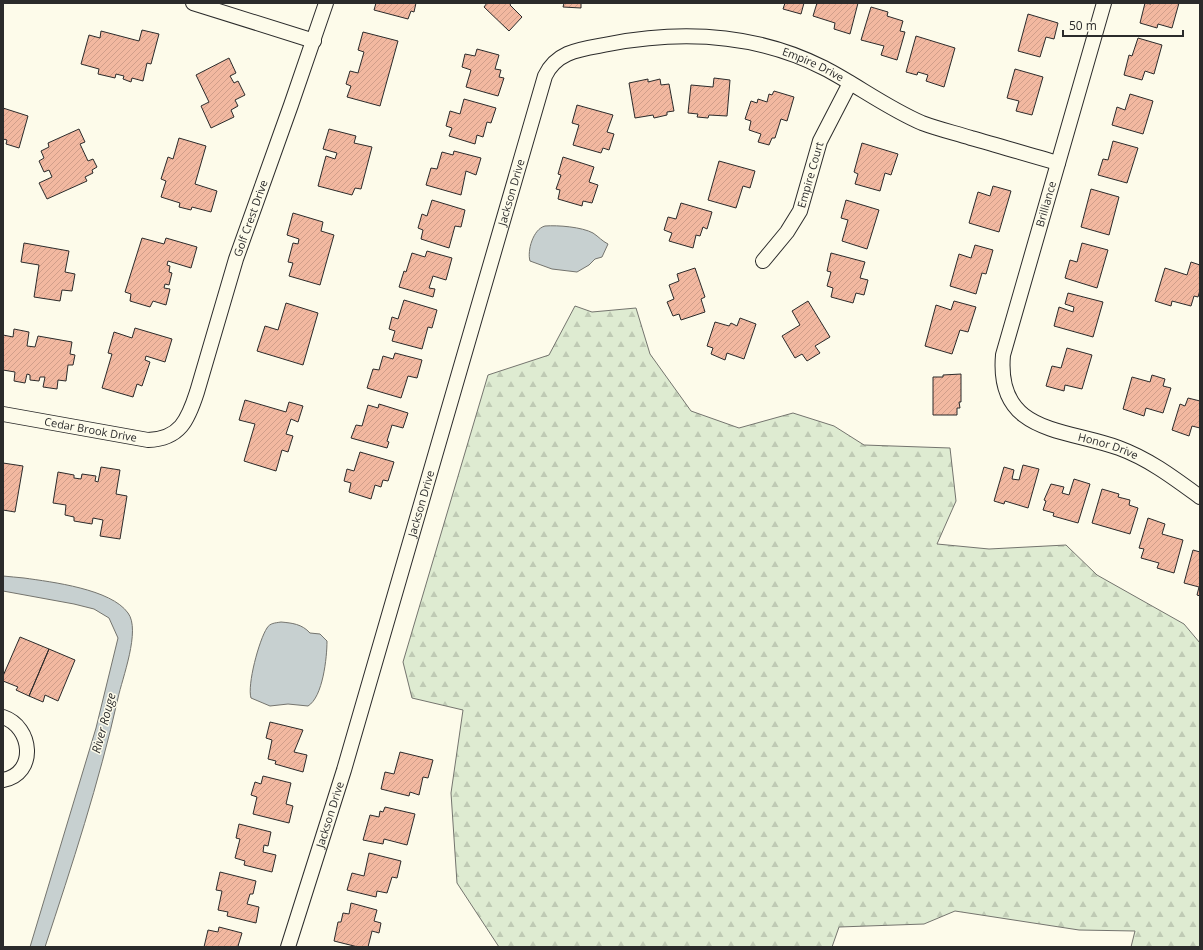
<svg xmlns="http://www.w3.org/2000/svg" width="1203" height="950" viewBox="0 0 1203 950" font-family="'Open Sans',sans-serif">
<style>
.forest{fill:url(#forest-firs);stroke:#74746e}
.water{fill:#c7d0d0;stroke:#74746e}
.building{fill:url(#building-hatch);stroke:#2b2b2b}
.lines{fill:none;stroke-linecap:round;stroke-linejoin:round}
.street-casing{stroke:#2b2b2b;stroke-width:16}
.street{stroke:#fdfbea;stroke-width:14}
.labels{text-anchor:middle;stroke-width:3;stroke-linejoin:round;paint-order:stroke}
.street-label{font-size:11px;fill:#2b2b2b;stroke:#fdfbea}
.water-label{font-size:12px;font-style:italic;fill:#2b2b2b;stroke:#fdfbea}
</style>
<defs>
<pattern id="forest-firs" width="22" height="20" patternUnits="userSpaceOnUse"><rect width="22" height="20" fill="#deebd1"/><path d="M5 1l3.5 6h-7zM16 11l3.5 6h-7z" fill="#bfcab4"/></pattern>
<pattern id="building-hatch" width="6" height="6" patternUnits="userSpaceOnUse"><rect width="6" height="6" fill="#f2b8a0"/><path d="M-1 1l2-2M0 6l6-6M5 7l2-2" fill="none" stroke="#d09e8a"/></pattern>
</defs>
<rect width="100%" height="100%" fill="#fdfbea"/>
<path class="forest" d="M575,306L592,312L636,308L650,354L691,411L739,428L793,413L834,426L864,445L950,448L956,501L937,544L989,549L1066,545L1097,575L1184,624L1200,643V947H1131L1135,931L1079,930L955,911L924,924L839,927L832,947H499L457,883L451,793L463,710L412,698L403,662L488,375L549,355Z"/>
<path class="water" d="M545,226C558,225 582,227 593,233C599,237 602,241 608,244L602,257L595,259L589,265L577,272L552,269L530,261C527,251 533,229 545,226Z
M3,576C10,577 17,577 24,578C52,582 111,589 128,613C141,630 122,679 118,698C99,783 72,865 45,947H30L96,728L118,638L109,618L94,609L74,604L3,591Z
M281,622C292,623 302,624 310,633L320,634L327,641C327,657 323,697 308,706L288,704L270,706L251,698C247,685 259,640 267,628C270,623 275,623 281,622Z"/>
<path class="building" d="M376,3H416L414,12L411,11L408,19L374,10Z
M487,3H511L510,5L522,17L509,31L484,7Z
M564,3H581V8L563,7Z
M785,3H804L801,14L783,9Z
M817,3H858L850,34L834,29L835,23L813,16Z
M1145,3L1151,4V3H1179L1172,28L1158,24L1157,28L1140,23Z
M871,7L888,12L887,16L903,21L900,31L905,32L897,60L881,55L884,46L861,40Z
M1028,14L1058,23L1054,39L1046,37L1040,57L1018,51Z
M142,30L159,34L151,64L147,63L143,81L132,78L131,82L123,79L124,76L116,74L115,78L98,74L99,69L81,64L89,35L100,38L101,31L139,41Z
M363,32L398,41L380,106L347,97L351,86L346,84L350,71L358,73L364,52L358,50Z
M916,36L955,48L944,87L926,81L928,75L918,72L917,75L906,72Z
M1138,38L1162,45L1154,74L1145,71L1142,80L1124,75L1129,55L1132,56Z
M477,49L499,55L495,69L501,70L499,77L504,78L498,96L466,87L471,70L462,67L465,54L475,56Z
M229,58L236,73L230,76L234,83L238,81L245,95L235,100L238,106L231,110L234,117L211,128L201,106L209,102L196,75Z
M1015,69L1043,77L1032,115L1016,111L1019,101L1007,98Z
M714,78L730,80L727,116L709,115L708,118L697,117L698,114L688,113L691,85L713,87Z
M648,79V82L660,79L661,85L669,84L674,111L667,112V115L654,118L653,115L635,118L629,83Z
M774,91L794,97L787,121L781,119L775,138H772L769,145L758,142L761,134L749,130L751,121L745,119L751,101L757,103L758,99L767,102L769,94L772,95Z
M1130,94L1153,101L1143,134L1112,125L1117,107L1125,110Z
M464,99L496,108L491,123L487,122L483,137L477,135L475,144L449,136L452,128L446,126L450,111L460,114Z
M577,105L613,115L607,132L614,134L609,150L603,148L601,153L573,145L579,125L572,123Z
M3,108L28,116L19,148L6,144L7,140L3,139Z
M79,129L85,142L80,144L88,161L93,159L97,167L92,170L93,173L85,177L87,181L47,199L39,183L52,177L49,170L44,172L39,161L44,158L41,151L49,147L48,143Z
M329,129L356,136L354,143L372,147L361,189L355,188L352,195L318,186L326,156L335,159L337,153L323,149Z
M179,138L206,146L195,184L217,191L211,212L192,207L191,210L179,207L180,203L161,197L166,181L161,179L168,157L173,159Z
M1113,141L1138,148L1127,183L1098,175L1103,159L1108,160Z
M862,143L898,154L891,175L885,173L880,191L855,184L858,174L854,172Z
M454,151L481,158L476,175L466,171L461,195L426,185L431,168L437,169L442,152L453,155Z
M563,157L594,167L589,182L598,185L592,203L583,201L582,206L558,199L560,190L556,189L561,175L558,174Z
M719,161L755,171L750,188L743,186L736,208L708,200Z
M993,186L1011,191L999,232L969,223L978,192L990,196Z
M1091,189L1119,197L1109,235L1081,227Z
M432,200L465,210L461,227L455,226L449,248L421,239L423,230L418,228L422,214L427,216Z
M846,200L879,210L867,249L842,241L848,220L841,218Z
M681,203L712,212L707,229L703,227L700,236L696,235L693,248L669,241L672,233L664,230L668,217L676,219Z
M293,213L323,222L321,231L334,235L320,285L289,276L293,263L288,262L293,243L298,244L299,239L287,235Z
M142,238L164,244L166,238L197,247L191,268L168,261L167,265L170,266L169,272L172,273L169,285L165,284L164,288L170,289L166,305L153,301L150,307L130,301L131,294L125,292Z
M24,243L69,251L65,272L75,274L72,291L62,290L60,301L34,297L39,265L21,262Z
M1082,243L1108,250L1097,288L1065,278L1070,260L1077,262Z
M975,245L993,250L986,274L982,273L976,294L950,286L959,254L971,258Z
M427,251L452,258L446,280L433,276L429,288L435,289L433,297L399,287L404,271L406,272L412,253L425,257Z
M831,253L865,262L860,278L868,280L864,295L856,293L853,303L831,297L833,288L827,286L831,272L827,271Z
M1191,262L1200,265V290L1198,297L1194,296L1191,306L1172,301L1171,306L1155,301L1165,268L1187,275Z
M695,268L705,297L701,299L705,312L681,320L679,314L673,316L667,302L674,299L669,285L679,281L677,274Z
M1068,293L1103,302L1093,337L1054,326L1059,307L1073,312L1074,307L1065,304Z
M404,300L437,310L432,328L428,327L422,349L392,341L395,331L389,329L392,317L398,319Z
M808,301L830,337L815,346L820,353L807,361L802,354L795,358L782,336L800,325L792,311Z
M954,301L976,307L968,332L960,330L952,354L925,346L936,305L951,310Z
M286,303L318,313L303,365L257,351L265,326L278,330Z
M740,318L756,324L744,359L727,353L725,360L711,354L713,348L707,346L715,322L729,326L731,323L737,326Z
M135,328L172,339L165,362L146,356L145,360L150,362L142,386L137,384L133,397L102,388L112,354L108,353L114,332L132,338Z
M14,329L29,332L27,346L35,347L38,336L72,342L70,354L75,355L73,365H68L66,381L58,380L57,389L43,387L45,377H40L39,381L30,380V375L27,374L25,383L14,381L15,372L3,370V335L13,337Z
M1067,348L1092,355L1082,389L1065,385L1064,391L1046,386L1052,366L1061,368Z
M395,353L422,360L417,378L408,376L401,398L367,388L373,369L379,370L383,356L393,359Z
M961,374V402H959L960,408H957V415H933V377H943V375Z
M1152,375L1165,379L1163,386L1171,388L1163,413L1146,408L1144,416L1123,409L1132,377L1150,382Z
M1188,398L1200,401V428L1192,426L1189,436L1172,430L1180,404L1185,406Z
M245,400L286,412L289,402L303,406L298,422L291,419L286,434L293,436L288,452L282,450L276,471L244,461L255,424L239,420Z
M379,404L408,413L403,428L392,425L387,441L389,442L387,448L351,438L356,425L362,426L368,405L378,408Z
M360,452L394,462L388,481L383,480L381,487L375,485L371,499L349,492L351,483L344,481L347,469L354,471Z
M3,463L23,466L15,512L3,510Z
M1023,465L1039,469L1028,508L1005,501L1004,504L994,501L1004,467L1014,470L1012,479L1019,480Z
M101,467L120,470L116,494L127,496L120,539L100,536L103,520L93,518L92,524L74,521V517L65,515L66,505L53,503L58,472L74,475V478L81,479L82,474L96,476L95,481L98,482Z
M1074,479L1090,484L1078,523L1053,516L1054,513L1043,510L1046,501L1044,500L1051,484L1064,487L1062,493L1069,495Z
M1102,489L1119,494L1118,497L1130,500L1129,505L1138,508L1130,534L1092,523Z
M1148,518L1165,524L1162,534L1183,540L1174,573L1157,568L1159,563L1141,558L1144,549L1139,548Z
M1193,550L1200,552V596L1197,595L1199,587L1184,583Z
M20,637L49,649L29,696L16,690L18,687L3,681V676Z
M49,649L75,660L58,701L45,695L43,702L29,696Z
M270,722L303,730L294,752L307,755L303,772L275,764L276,761L268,759L272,740L266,738Z
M400,752L433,760L428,778L423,777L419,795L410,792L409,796L381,789L385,772L394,774Z
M263,776L291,783L286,804L293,806L289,823L253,814L257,797L251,795L255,782L261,784Z
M385,807L415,814L407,845L384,839L383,844L363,840L370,815L379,817L380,811L383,812Z
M239,824L271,832L268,846L264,845L263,852L276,855L272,872L244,865L245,861L235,858L240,839L236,838Z
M369,853L401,861L397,878L392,877L387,893L377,891L376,897L347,890L352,873L364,876Z
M220,872L256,881L253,894H250L247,904L259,907L256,923L227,916L228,912L218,910L222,891L216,890Z
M351,903L377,910L374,921L381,923L379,933L372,931L368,947H358L334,941L338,922H341L343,913L349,914Z
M219,927L242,933L238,946L241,947H204L208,930L218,932Z"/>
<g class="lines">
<defs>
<g id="street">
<path d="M193,3L314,41"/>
<path id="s1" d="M1104,3L1003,355C996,434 1064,428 1119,448C1149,459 1174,478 1200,497"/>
<path id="s2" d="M763,261L787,232L800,211L820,141L850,83"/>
<path id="s3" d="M3,414L148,440C180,439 188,420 197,392L236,259L291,105L326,3"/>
<path d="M3,717C33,727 37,774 3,780"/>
<path id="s4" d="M288,947L344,770L545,76C557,50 583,49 609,44C682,30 757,34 824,68C857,85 887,108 922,123C938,129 955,133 971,138C1000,146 1029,155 1058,163"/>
</g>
</defs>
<use href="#street" class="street-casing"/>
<use href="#street" class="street"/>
</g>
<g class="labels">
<g class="street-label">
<text dy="4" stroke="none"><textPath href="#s4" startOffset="1192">Empire Drive</textPath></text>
<text dy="4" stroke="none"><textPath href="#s2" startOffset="100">Empire Court</textPath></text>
<text dy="4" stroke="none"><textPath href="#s4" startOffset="787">Jackson Drive</textPath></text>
<text transform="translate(1046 204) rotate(-74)" y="4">Brilliance</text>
<text dy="4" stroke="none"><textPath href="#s3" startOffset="404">Golf Crest Drive</textPath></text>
<text dy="4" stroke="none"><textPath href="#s3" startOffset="89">Cedar Brook Drive</textPath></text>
<text dy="4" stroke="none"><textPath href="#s1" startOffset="523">Honor Drive</textPath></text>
<text dy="4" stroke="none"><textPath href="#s4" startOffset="463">Jackson Drive</textPath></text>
<text dy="4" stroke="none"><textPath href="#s4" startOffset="139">Jackson Drive</textPath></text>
</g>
<g class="water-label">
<text transform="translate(104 723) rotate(-75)" y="4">River Rouge</text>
</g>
</g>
<rect width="1203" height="950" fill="none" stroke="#2b2b2b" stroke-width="8"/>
<path d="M1063 30v6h120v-6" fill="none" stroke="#2b2b2b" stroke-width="2"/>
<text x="1069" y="30" font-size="12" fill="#2b2b2b" stroke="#fdfbea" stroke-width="3" paint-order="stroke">50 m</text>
</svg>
